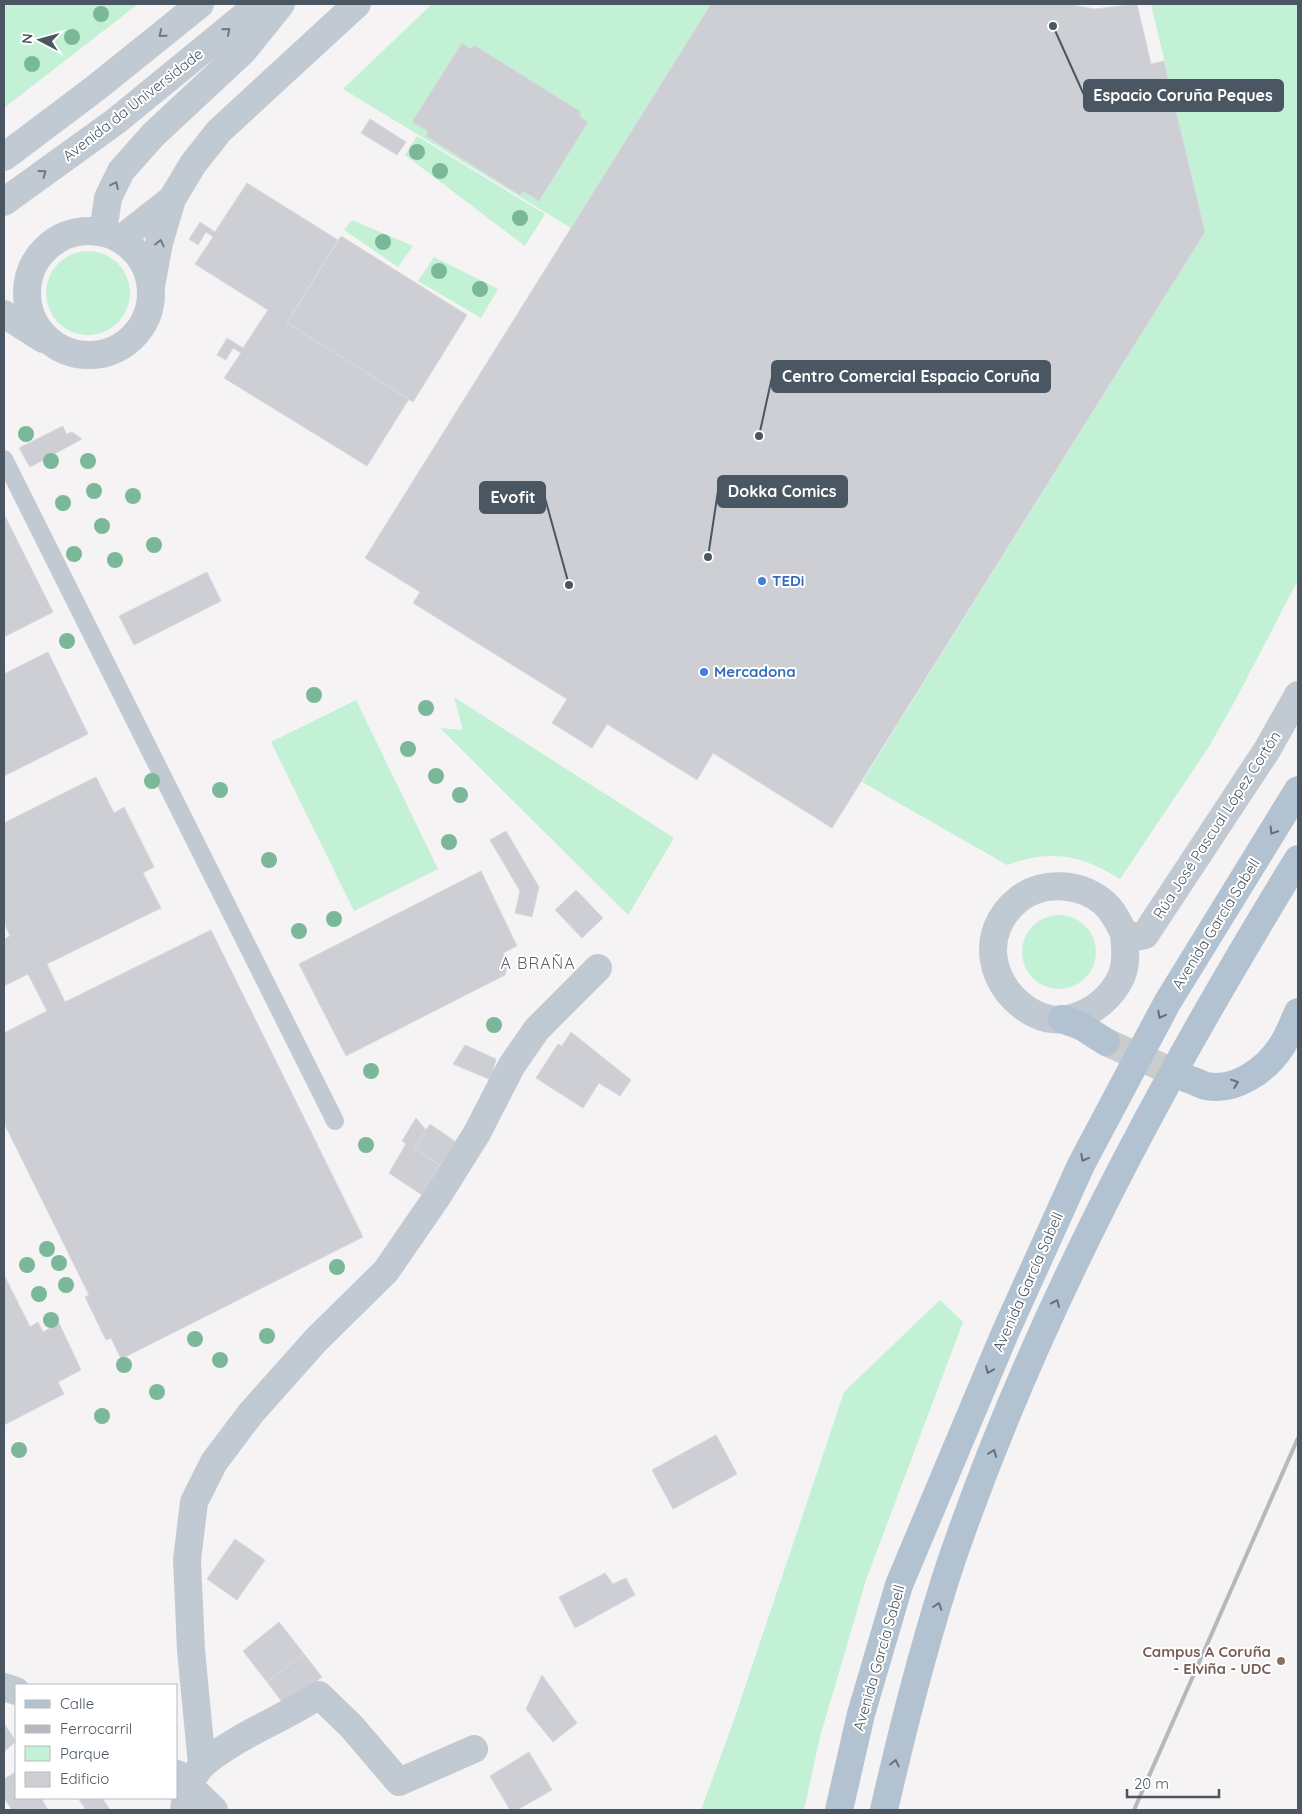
<svg xmlns="http://www.w3.org/2000/svg" width="1302" height="1814" viewBox="0 0 1302 1814" font-family="Quicksand,sans-serif">
<style>
.green{fill:#c3f1d5}
.building{fill:#cdcfd5;stroke:#d7d9de}
.lines{fill:none;stroke-linecap:round;stroke-linejoin:round}
.primary-tunnel{stroke:#caccce;stroke-width:28;stroke-dasharray:28 14;stroke-linecap:butt}
.lane{stroke:#c1cad2;stroke-width:18}
.street{stroke:#c1cad2;stroke-width:28}
.primary{stroke:#b3c2d1;stroke-width:28}
.rail{stroke:#b5b8bd;stroke-width:4}
.tree{fill:#7bb799}
.oneway{stroke:#6e7983}
.oneway2{stroke:#64717d}
.shop-dot{fill:#3f7fe0;stroke:#fff;stroke-width:2}
.education-dot{fill:#8d6e63;stroke:#fff;stroke-width:2}
.labels{text-anchor:middle;stroke-width:4;stroke-linejoin:round;paint-order:stroke}
.street-label{font-size:15px;fill:#4a5661;stroke:#fff}
.shop-label{font-size:15px;font-weight:bold;fill:#366cbe;stroke:#fff;text-anchor:start}
.education-label{font-size:15px;font-weight:bold;fill:#785e54;stroke:#fff;text-anchor:end}
.neighbourhood-label{font-size:16px;letter-spacing:1px;fill:#5f6368;stroke:#fff}
.leader{fill:none;stroke:#4a5661;stroke-width:2}
.callout-dot{fill:#4a5661;stroke:#fff;stroke-width:2}
.callout{fill:#4a5661;stroke:#4a5661;stroke-width:2}
.callout-label{font-size:16px;text-anchor:middle;font-weight:bold;fill:#fff}
</style>
<rect width="100%" height="100%" fill="#f5f3f3"/>
<path class="green" d="M4,4H138L4,108Z
M432,4H711L571,228L343,89Z
M1151,4H1298V580L1235,701L1208,748L1120,879C1081,855 1051,849 1007,865L862,782L1205,232Z
M417,136L545,214L525,246L405,155Z
M352,220L413,246L398,267L344,230Z
M46 293a42 42 0 1 1 84 0a42 42 0 1 1-84 0Z
M434,257L498,289L481,318L418,281Z
M454,697L674,838L628,915L440,728L463,730Z
M356,700L438,869L354,911L271,742Z
M1022 952a37 37 0 1 1 74 0a37 37 0 1 1-74 0Z
M940,1300L963,1322L866,1580L820,1737L804,1810H701L734,1720L844,1392Z"/>
<path class="building" d="M711,4H1066L1095,9L1137,4L1151,64L1164,61L1205,232L832,828L713,753L697,780L607,724L592,748L552,723L567,699L413,603L420,592L365,558Z
M462,43L471,49L474,45L581,112L579,116L588,122L539,201L523,191L520,195L426,136L428,131L412,122Z
M370,119L406,142L397,155L361,133Z
M247,183L338,240L287,323L409,399L367,466L224,378L241,353L233,348L226,360L217,355L227,338L243,348L268,310L195,264L213,237L206,232L198,245L189,239L200,222L215,232Z
M341,236L467,315L413,402L287,323Z
M63,426L66,434L72,432L82,439L30,467L19,448Z
M4,514L53,612L4,637Z
M207,572L221,601L134,645L119,616Z
M48,652L88,734L4,776V674Z
M96,777L114,813L124,807L154,867L143,873L161,908L47,964L65,1002L211,930L363,1237L121,1359L111,1338L106,1340L85,1297L89,1295L4,1123V1033L47,1011L28,974L4,986V939L10,936L4,922V823Z
M506,831L539,887L532,917L515,913L520,891L490,840Z
M481,871L517,946L503,953L508,964L505,975L346,1056L299,964Z
M576,890L603,918L582,938L555,910Z
M571,1032L631,1080L620,1096L599,1083L583,1108L536,1078L558,1044L562,1046Z
M465,1045L496,1059L491,1080L453,1064Z
M416,1118L426,1130L414,1148L440,1165L422,1195L389,1173L406,1144L402,1141Z
M430,1124L456,1142L440,1165L414,1148Z
M4,1275L30,1327L38,1322L43,1332L59,1323L81,1370L58,1382L64,1394L4,1425Z
M716,1435L737,1474L673,1509L652,1470Z
M235,1539L265,1560L237,1600L207,1579Z
M605,1573L613,1584L626,1578L635,1595L575,1628L559,1597Z
M279,1622L304,1654L267,1682L243,1651Z
M304,1654L322,1677L285,1706L267,1682Z
M542,1675L577,1723L553,1742L526,1709Z
M4,1724L16,1741L4,1752Z
M529,1752L552,1790L517,1810H510L490,1776Z
M16,1772V1798H41L48,1810H12L4,1798V1779Z
M78,1798H102L110,1810H86Z"/>
<g class="lines">
<path class="primary-tunnel" d="M1106,1042L1188,1079"/>
<path class="lane" d="M4,459L335,1121"/>
<path class="street" d="M4,157L97,87L200,4
M4,202L116,121L259,4
M27 293a62 62 0 1 1 124 0a62 62 0 1 1-124 0Z
M103,232L108,198L121,171L153,135L243,51L281,4
M121,239L172,199
M151,286L159,243L172,199L193,164L219,131L357,4
M4,314L43,339
M1124,933C1125,947 1127,961 1122,975C1109,1006 1069,1031 1035,1014C990,991 976,933 1019,899C1043,880 1080,883 1103,902C1113,910 1118,922 1124,933L1135,937L1145,935L1267,750L1298,695
M4,1687L16,1691
M202,1765C237,1735 280,1721 319,1695L352,1727L399,1782L474,1749
M177,1774L214,1810
M184,1810L188,1783L202,1765L191,1650L187,1560L194,1502L214,1462L251,1413L316,1340L386,1271L437,1197L477,1133L512,1065L537,1029L598,968"/>
<path class="primary" d="M1062,1019L1081,1026L1106,1042
M1188,1079C1194,1081 1200,1084 1206,1086C1235,1092 1266,1070 1281,1047C1288,1037 1293,1023 1298,1012
M839,1810L861,1714L899,1585L1005,1333L1081,1165L1167,1003L1298,790
M884,1810C903,1727 924,1644 951,1562C1036,1314 1161,1082 1298,859"/>
<path class="rail" d="M1134,1810L1298,1438"/>
</g>
<g class="tree">
<circle cx="101" cy="14" r="8"/>
<circle cx="72" cy="37" r="8"/>
<circle cx="32" cy="64" r="8"/>
<circle cx="417" cy="152" r="8"/>
<circle cx="440" cy="171" r="8"/>
<circle cx="520" cy="218" r="8"/>
<circle cx="383" cy="242" r="8"/>
<circle cx="439" cy="271" r="8"/>
<circle cx="480" cy="289" r="8"/>
<circle cx="26" cy="434" r="8"/>
<circle cx="51" cy="461" r="8"/>
<circle cx="88" cy="461" r="8"/>
<circle cx="94" cy="491" r="8"/>
<circle cx="133" cy="496" r="8"/>
<circle cx="63" cy="503" r="8"/>
<circle cx="102" cy="526" r="8"/>
<circle cx="154" cy="545" r="8"/>
<circle cx="74" cy="554" r="8"/>
<circle cx="115" cy="560" r="8"/>
<circle cx="67" cy="641" r="8"/>
<circle cx="314" cy="695" r="8"/>
<circle cx="426" cy="708" r="8"/>
<circle cx="408" cy="749" r="8"/>
<circle cx="436" cy="776" r="8"/>
<circle cx="152" cy="781" r="8"/>
<circle cx="220" cy="790" r="8"/>
<circle cx="460" cy="795" r="8"/>
<circle cx="449" cy="842" r="8"/>
<circle cx="269" cy="860" r="8"/>
<circle cx="334" cy="919" r="8"/>
<circle cx="299" cy="931" r="8"/>
<circle cx="494" cy="1025" r="8"/>
<circle cx="371" cy="1071" r="8"/>
<circle cx="366" cy="1145" r="8"/>
<circle cx="47" cy="1249" r="8"/>
<circle cx="59" cy="1263" r="8"/>
<circle cx="27" cy="1265" r="8"/>
<circle cx="337" cy="1267" r="8"/>
<circle cx="66" cy="1285" r="8"/>
<circle cx="39" cy="1294" r="8"/>
<circle cx="51" cy="1320" r="8"/>
<circle cx="267" cy="1336" r="8"/>
<circle cx="195" cy="1339" r="8"/>
<circle cx="220" cy="1360" r="8"/>
<circle cx="124" cy="1365" r="8"/>
<circle cx="157" cy="1392" r="8"/>
<circle cx="102" cy="1416" r="8"/>
<circle cx="19" cy="1450" r="8"/>
</g>
<defs><path id="oneway-chevron" d="M-2-3.5L2.5 0L-2 3.5" fill="none" stroke-width="1.6" stroke-linecap="round" stroke-linejoin="round" transform="scale(1.25)"/></defs>
<g class="oneway">
<use href="#oneway-chevron" transform="translate(227 31) rotate(-40)"/>
<use href="#oneway-chevron" transform="translate(162 34) rotate(141)"/>
<use href="#oneway-chevron" transform="translate(43 173) rotate(-36)"/>
<use href="#oneway-chevron" transform="translate(115 185) rotate(-64)"/>
<use href="#oneway-chevron" transform="translate(160 243) rotate(-77)"/>
</g>
<g class="oneway2">
<use href="#oneway-chevron" transform="translate(1273 831) rotate(122)"/>
<use href="#oneway-chevron" transform="translate(1161 1015) rotate(118)"/>
<use href="#oneway-chevron" transform="translate(1235 1083) rotate(-21)"/>
<use href="#oneway-chevron" transform="translate(1084 1158) rotate(118)"/>
<use href="#oneway-chevron" transform="translate(1056 1303) rotate(-66)"/>
<use href="#oneway-chevron" transform="translate(989 1370) rotate(113)"/>
<use href="#oneway-chevron" transform="translate(993 1453) rotate(-69)"/>
<use href="#oneway-chevron" transform="translate(938 1606) rotate(-72)"/>
<use href="#oneway-chevron" transform="translate(895 1763) rotate(-78)"/>
</g>
<g class="shop-dot">
<circle cx="762" cy="581" r="5"/>
<circle cx="704" cy="672" r="5"/>
</g>
<circle class="education-dot" cx="1281" cy="1661" r="5"/>
<g class="labels">
<g class="street-label">
<text transform="translate(133 105) rotate(-38)" y="5">Avenida da Universidade</text>
<text transform="translate(1217 825) rotate(-57)" y="5">Rúa José Pascual López Cortón</text>
<text transform="translate(1216 924) rotate(-58)" y="5">Avenida García Sabell</text>
<text transform="translate(1028 1282) rotate(-66)" y="5">Avenida García Sabell</text>
<text transform="translate(879 1658) rotate(-74)" y="5">Avenida García Sabell</text>
</g>
<g class="shop-label">
<text x="772" y="586">TEDi</text>
<text x="714" y="677">Mercadona</text>
</g>
<g class="education-label">
<text x="1271" y="1657">Campus A Coruña<tspan x="1271" dy="17">- Elviña - UDC</tspan></text>
</g>
<g class="neighbourhood-label">
<text x="538" y="969">A BRAÑA</text>
</g>
</g>
<path class="leader" d="M1053 26L1084 95M759 436L772 377M708 557L718 491M569 585L545 498"/>
<g class="callout-dot">
<circle cx="1053" cy="26" r="5"/>
<circle cx="759" cy="436" r="5"/>
<circle cx="708" cy="557" r="5"/>
<circle cx="569" cy="585" r="5"/>
</g>
<g class="callout">
<rect x="1084" y="80" width="199" height="31" rx="5"/>
<rect x="772" y="361" width="278" height="31" rx="5"/>
<rect x="718" y="476" width="129" height="31" rx="5"/>
<rect x="480" y="482" width="65" height="31" rx="5"/>
</g>
<g class="callout-label">
<text x="1183" y="101">Espacio Coruña Peques</text>
<text x="911" y="382">Centro Comercial Espacio Coruña</text>
<text x="782" y="497">Dokka Comics</text>
<text x="513" y="503">Evofit</text>
</g>
<rect width="1302" height="1814" fill="none" stroke="#4a5661" stroke-width="10"/>
<rect x="15" y="1684" width="162" height="115" fill="#ffffff" stroke="#b7bbc0"/>
<rect x="25" y="1700" width="25" height="8" fill="#b3c2d1" stroke="#b7bbc0"/>
<text x="60" y="1709" font-size="15" fill="#4a5661">Calle</text>
<rect x="25" y="1725" width="25" height="8" fill="#b5b8bd" stroke="#b7bbc0"/>
<text x="60" y="1734" font-size="15" fill="#4a5661">Ferrocarril</text>
<rect x="25" y="1746" width="25" height="15" fill="#c3f1d5" stroke="#b7bbc0"/>
<text x="60" y="1759" font-size="15" fill="#4a5661">Parque</text>
<rect x="25" y="1772" width="25" height="15" fill="#cdcfd5" stroke="#b7bbc0"/>
<text x="60" y="1784" font-size="15" fill="#4a5661">Edificio</text>
<g transform="translate(40 40) rotate(276)" stroke="#ffffff" stroke-width="4" paint-order="stroke">
<path d="M0-4L9 19L0 12L-9 19Z" fill="#4a5661"/>
<text y="-8" font-size="14" font-weight="bold" text-anchor="middle" fill="#4a5661">N</text>
</g>
<path d="M1127 1789v8h92v-8" fill="none" stroke="#4a5661" stroke-width="2.5"/>
<text x="1134" y="1789" font-size="15" fill="#4a5661" stroke="#ffffff" stroke-width="4" paint-order="stroke">20 m</text>
</svg>
